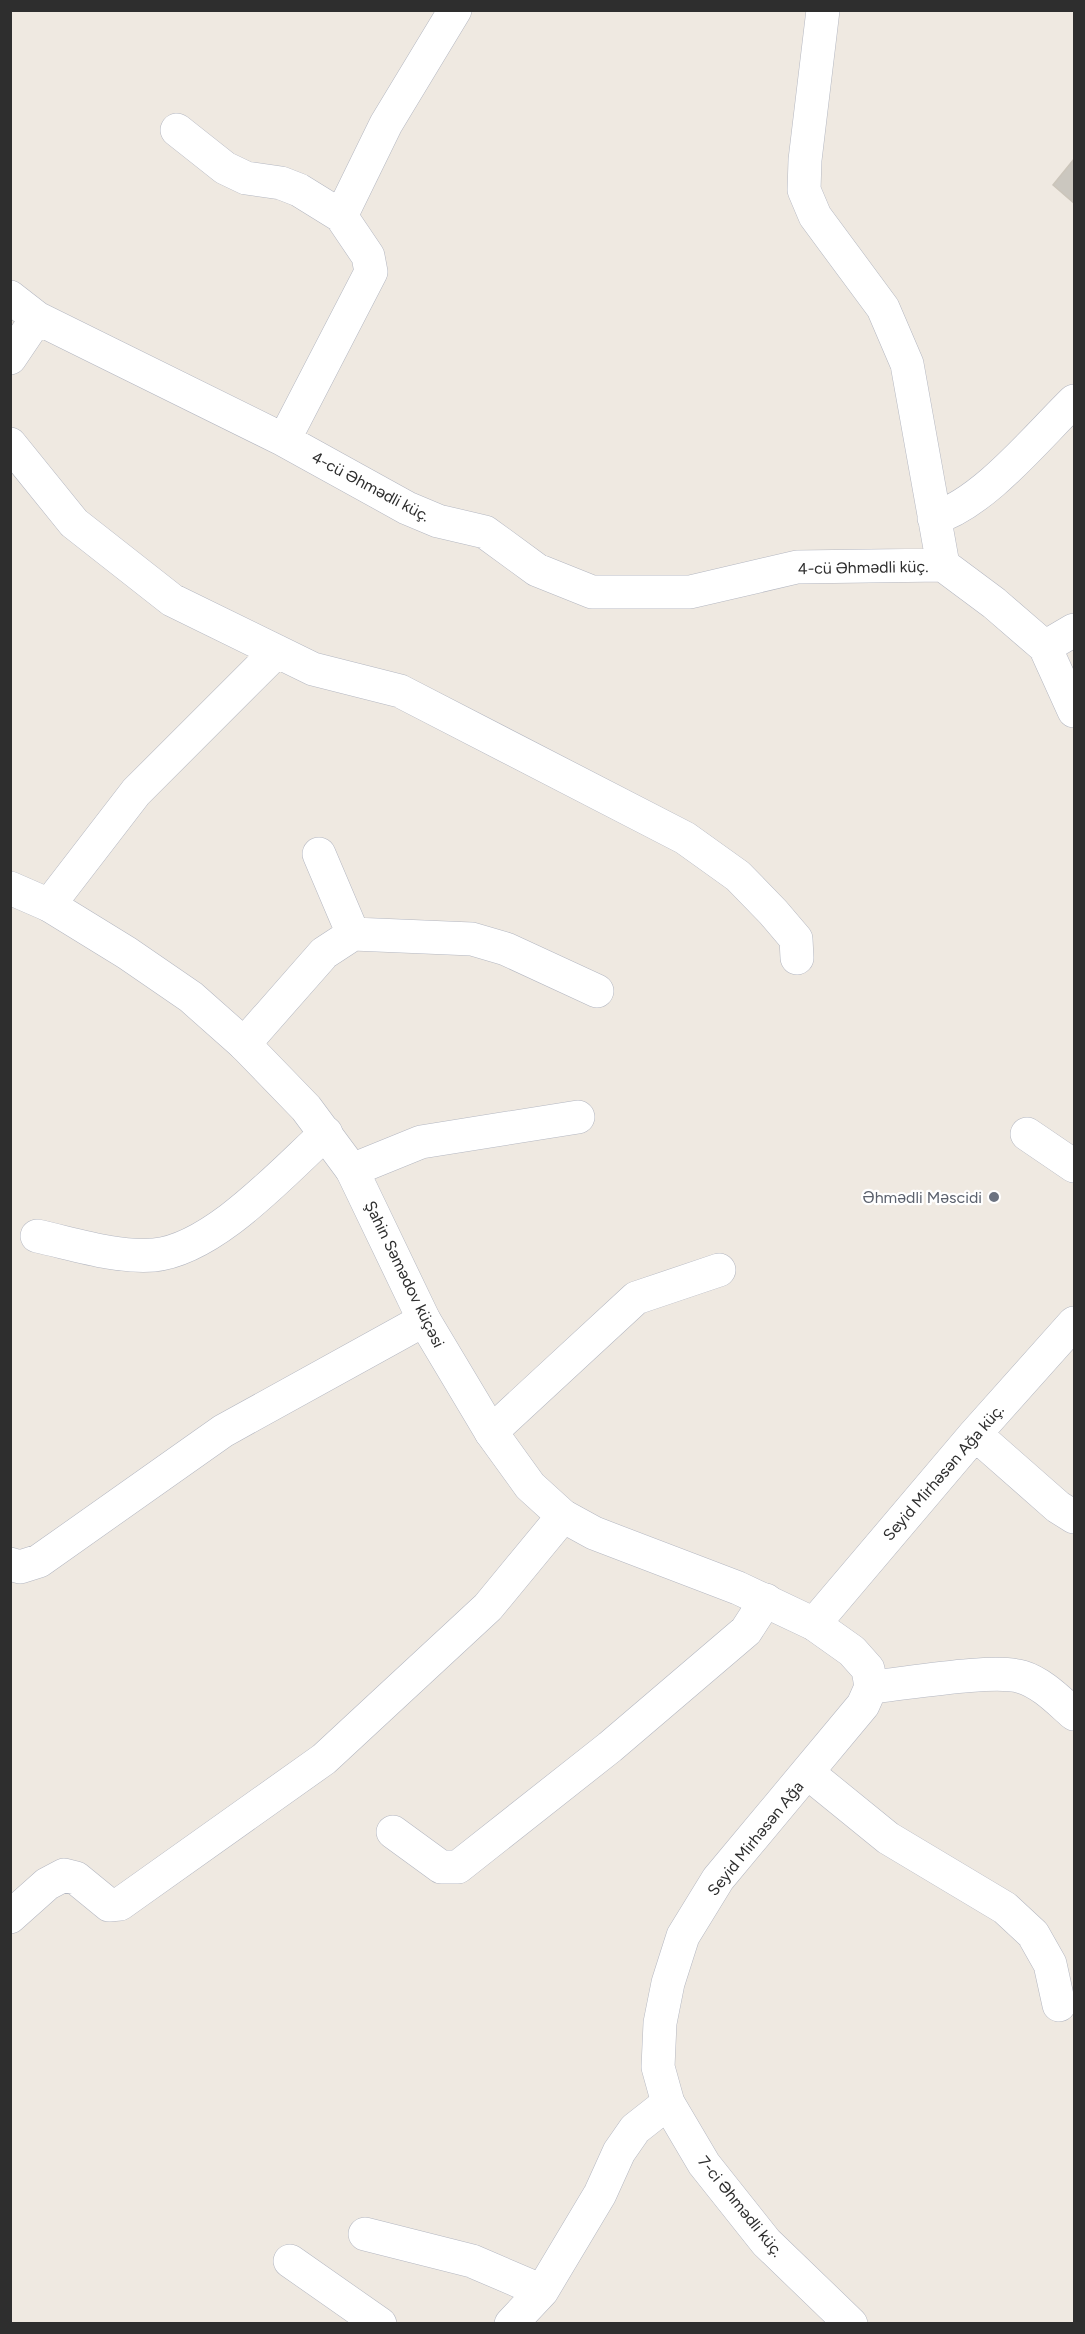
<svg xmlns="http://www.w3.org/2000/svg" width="1085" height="2334" viewBox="0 0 1085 2334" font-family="Figtree,sans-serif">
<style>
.building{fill:#cbc7bf;stroke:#cbc5ba;stroke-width:1.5}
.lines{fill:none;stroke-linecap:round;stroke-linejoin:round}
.minor-casing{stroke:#b4b7c1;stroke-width:34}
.tertiary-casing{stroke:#b4b7c1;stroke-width:34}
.minor{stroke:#fff;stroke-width:33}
.tertiary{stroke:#fff;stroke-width:33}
.worship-dot{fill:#6b7280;stroke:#fff;stroke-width:2}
.labels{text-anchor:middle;stroke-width:4.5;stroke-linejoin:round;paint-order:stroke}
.street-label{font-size:16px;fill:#2e2e2e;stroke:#fff}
.worship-label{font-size:16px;fill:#5b616d;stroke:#fff;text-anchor:end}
</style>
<rect width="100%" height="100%" fill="#efe9e1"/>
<path class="building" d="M1074,159V203L1053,185Z"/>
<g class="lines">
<defs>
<path id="minor" d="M823,10L805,160L804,190L815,216L883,308L907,364L943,565
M177,130L225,168L246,178L281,183L299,190L341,216
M10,297L37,318L284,440L407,508L438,521L485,532L537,570L592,592H690L797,567L943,565L994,603L1045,647L1074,711
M10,358L37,318
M284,440L371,272L368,256L341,216L386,124L455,10
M10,444L74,523L172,600L313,669L400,691L685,838L738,876L773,912L796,939L797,958
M934,518C983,504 1037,437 1074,401
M1045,647L1074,630
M319,854L353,934
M49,905L136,792L275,653
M244,1044L324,953L353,934L472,939L506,949L597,991
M1027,1134L1074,1166
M352,1170L421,1142L578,1117
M37,1236C74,1244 116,1258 154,1255C214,1249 282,1173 326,1133
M491,1432L636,1298L719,1270
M975,1434L1058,1507L1074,1517
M10,1564L20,1567L39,1561L223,1431L424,1320
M814,1624L975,1434L1074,1323
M871,1687C904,1684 994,1668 1022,1677C1042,1683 1059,1701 1074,1714
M808,1773L888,1838L1005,1908L1033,1934L1050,1964L1059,2005
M393,1832L441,1867H458L610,1747L746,1631L766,1600
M10,1917L47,1884L64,1875L76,1878L109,1905L120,1904L324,1759L488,1607L563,1516
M365,2234L472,2261L542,2291
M290,2261L380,2324
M511,2324L542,2291L600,2194L619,2152L635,2129L668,2103"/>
<path id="tertiary" d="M10,888L49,905L127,953L191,997L244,1044L306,1108L352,1170L424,1320L491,1432L530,1486L563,1516L594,1533L738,1588L814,1624L852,1651L868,1669L871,1687L863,1705L718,1879L683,1936L668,1983L660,2023L658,2067L668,2103L704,2164L766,2242L851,2324"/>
</defs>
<use href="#minor" class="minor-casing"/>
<use href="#tertiary" class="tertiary-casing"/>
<use href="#minor" class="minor"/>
<use href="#tertiary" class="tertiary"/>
</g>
<circle class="worship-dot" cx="994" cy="1197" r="6"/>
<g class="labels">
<g class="street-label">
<text transform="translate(371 486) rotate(28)" y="6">4-cü Əhmədli küç.</text>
<text transform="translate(863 567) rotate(-1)" y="6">4-cü Əhmədli küç.</text>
<text transform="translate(405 1274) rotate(64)" y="6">Şahin Səmədov küçəsi</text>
<text transform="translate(943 1472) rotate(-49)" y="6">Seyid Mirhəsən Ağa küç.</text>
<text transform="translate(755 1838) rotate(-51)" y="6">Seyid Mirhəsən Ağa</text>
<text transform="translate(741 2206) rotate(51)" y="6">7-ci Əhmədli küç.</text>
</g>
<g class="worship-label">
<text x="982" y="1203">Әhmәdli Mәscidi</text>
</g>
</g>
<rect width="1085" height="2334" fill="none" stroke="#2e2e2e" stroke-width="24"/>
</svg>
